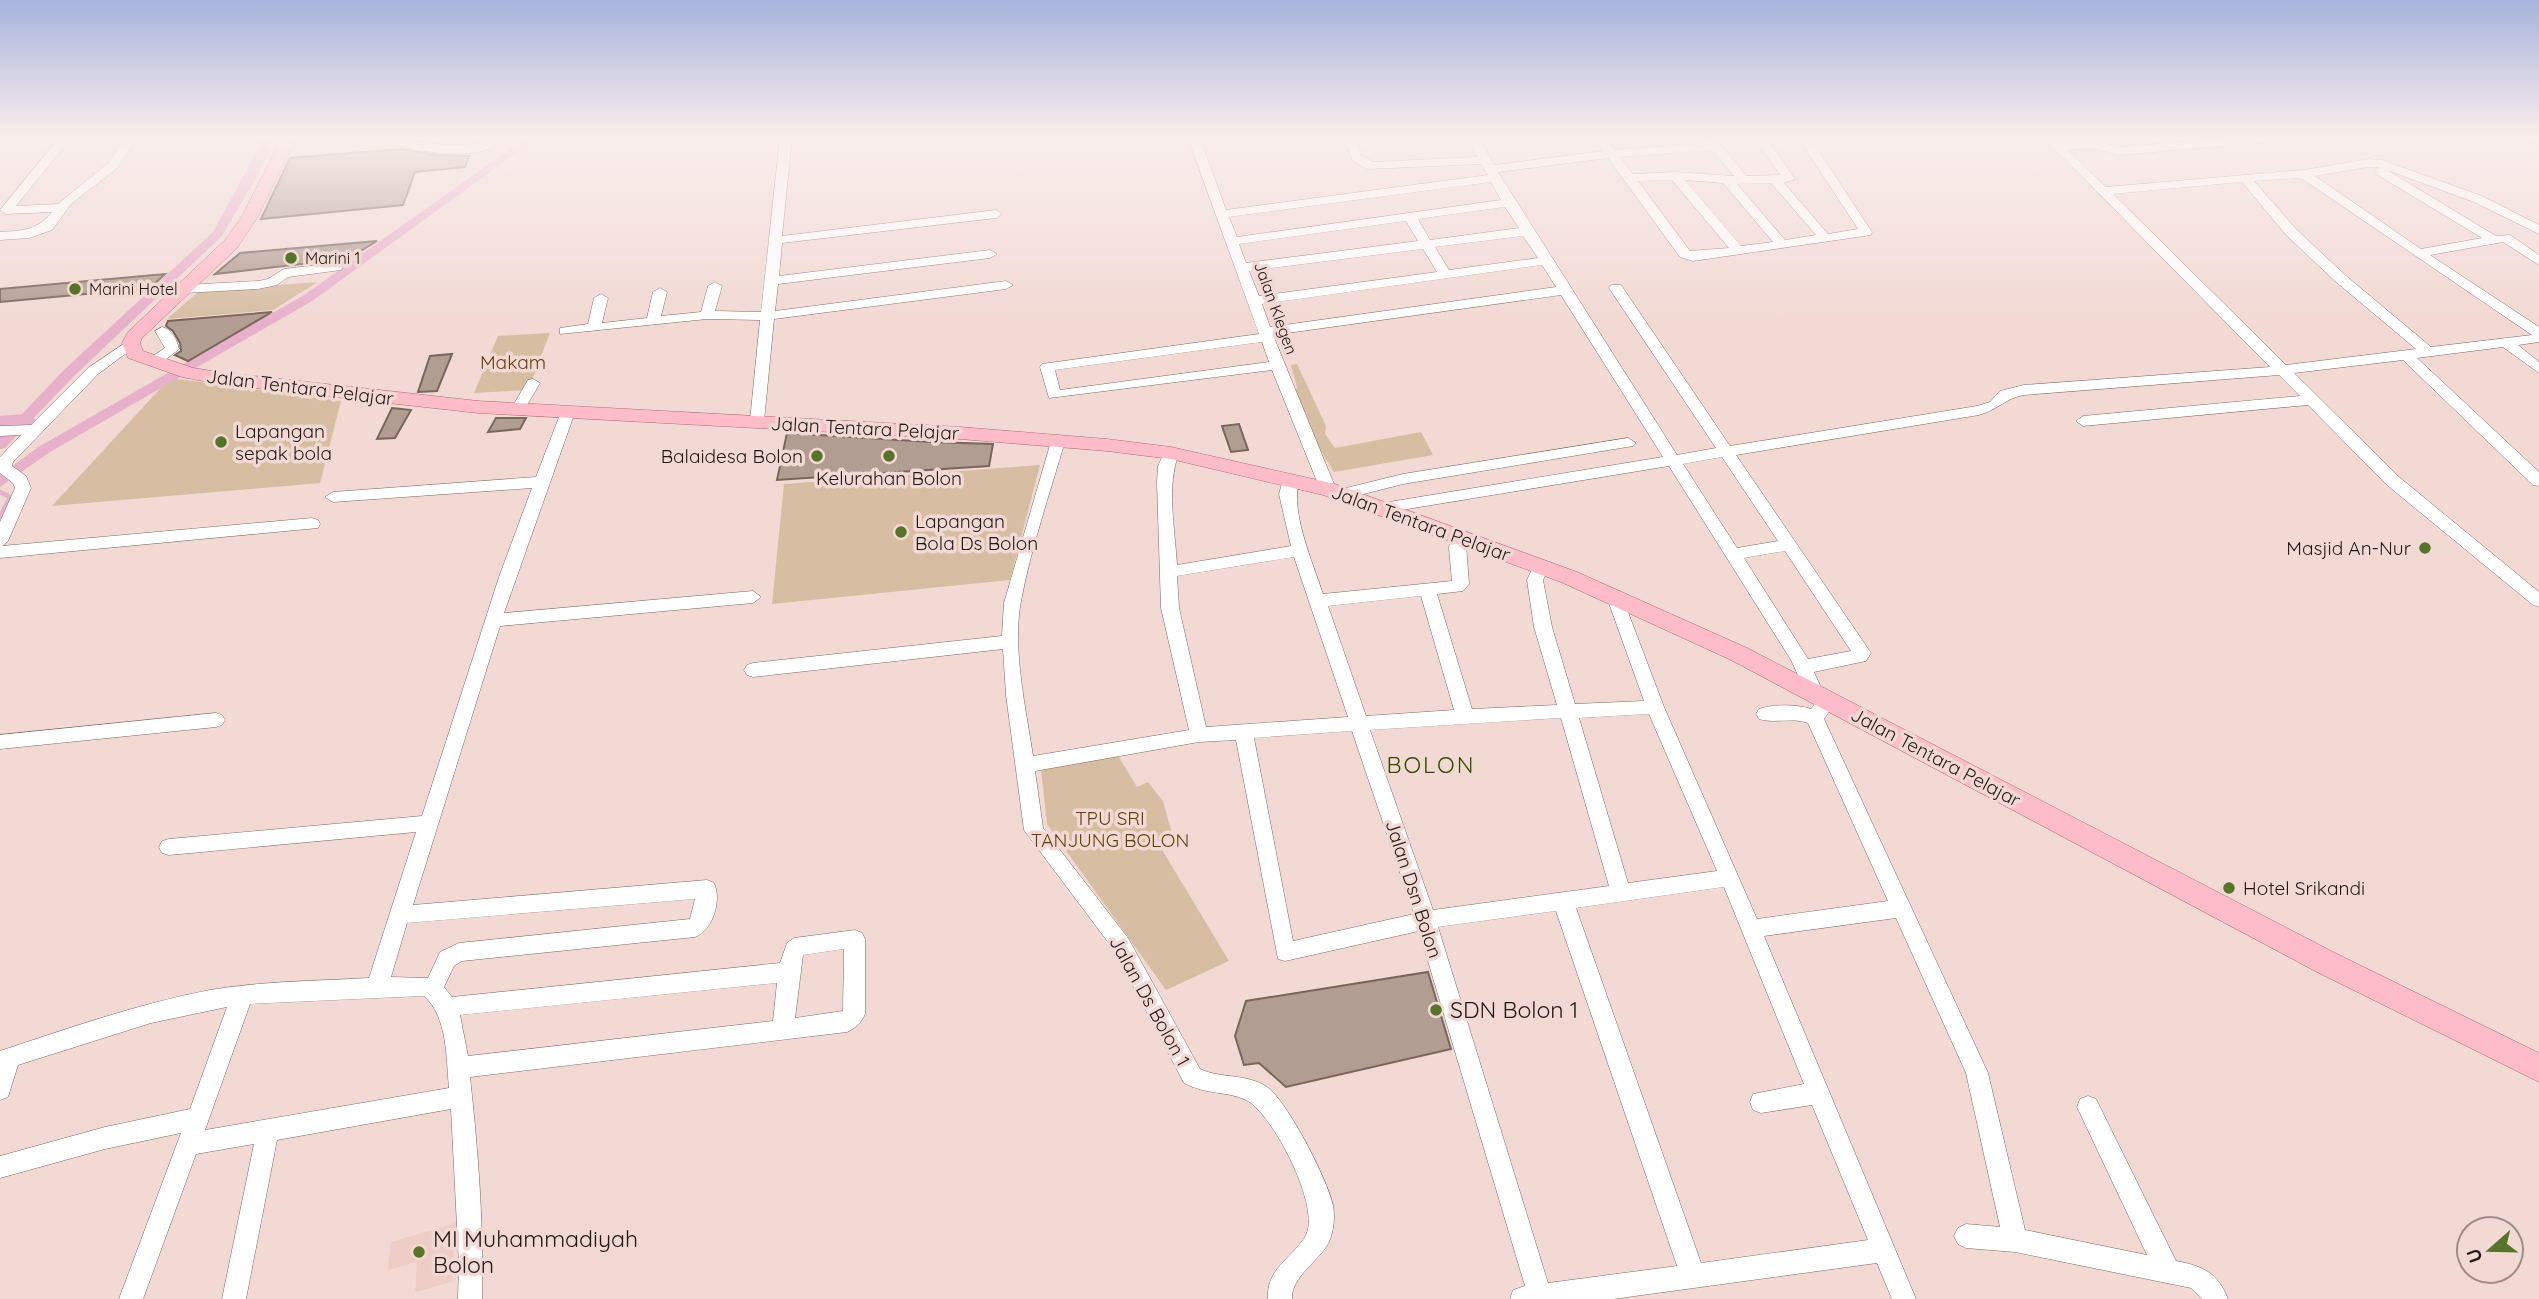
<svg xmlns="http://www.w3.org/2000/svg" width="2539" height="1299" viewBox="0 0 2539 1299" font-family="Quicksand,sans-serif">
<style>
.built{fill:#efcdc7}
.green{fill:#d7bea3}
.lines{fill:none;stroke-linecap:round;stroke-linejoin:round}
.stream{stroke:#e7b1ca;stroke-width:4.5}
.canal{fill:#e7b1ca;fill-rule:evenodd}
.river{fill:#e7b1ca;fill-rule:evenodd}
.building{fill:#b29d92;stroke:#7a665c;stroke-width:2}
.minor-casing{stroke:#7d6763;stroke-width:1}
.major-casing{stroke:#af6772;stroke-width:1}
.minor{fill:#fff;fill-rule:evenodd}
.major{fill:#fdbdc8;fill-rule:evenodd}
.poi-dot{fill:#56752a;stroke:#f2d9d4;stroke-width:2.5}
.labels{text-anchor:middle;stroke-width:7;stroke-linejoin:round;paint-order:stroke}
.far-poi-label{font-size:16px;fill:#221918;stroke:#f2d9d4;text-anchor:start}
.far-street-label{font-size:16px;fill:#221918;stroke:#f2d9d4}
.park-label{font-size:19px;fill:#633f0c;stroke:#f2d9d4}
.street-label{font-size:19px;fill:#221918;stroke:#f2d9d4}
.poi-label{font-size:19px;fill:#221918;stroke:#f2d9d4;text-anchor:start}
.quarter-label{font-size:23px;letter-spacing:2px;fill:#314b00;stroke:#f2d9d4}
.near-poi-label{font-size:23px;fill:#221918;stroke:#f2d9d4;text-anchor:start}
</style>
<rect width="100%" height="100%" fill="#f2d9d4"/>
<path class="built" d="M456,1223L452,1282L415,1292L417,1262L388,1270L391,1242Z"/>
<path class="green" d="M318,282L273,310L167,319L199,291Z
M550,333L528,390L474,393L498,336Z
M1297,364L1326,426L1325,434L1335,448L1421,432L1433,455L1334,472L1312,437L1294,394L1297,387L1291,365Z
M170,378L341,401L320,483L52,506Z
M1040,465L1010,580L772,604L784,484Z
M1117,754L1137,787L1148,782L1163,801L1173,837L1158,843L1229,961L1166,990L1047,824L1041,769Z"/>
<g class="lines">
<path class="stream" d="M0,492L10,497L0,517"/>
<path class="canal" d="M264,138H274L257,176L222,236L74,376L5,448L0,449V437L64,370L213,232Z
M526,138H537L312,301L50,452L0,487V475L40,446L304,295Z"/>
<path class="river" d="M25,414L33,416L36,421L33,426L0,430V416Z"/>
</g>
<path class="building" d="M401,149L437,155L469,156L465,167L415,172L403,205L261,219L290,158Z
M377,241L341,263L336,260L215,274L240,253Z
M165,274L150,288L0,302V289Z
M272,312L188,361L175,355L181,351L180,343L173,331L166,326L168,321Z
M452,354L437,391L418,392L430,356Z
M392,408L411,410L395,438L377,439Z
M496,418H526L520,429L488,432Z
M1239,424L1248,450L1231,452L1222,426Z
M787,433L931,442L993,444L989,466L777,480Z
M1428,972L1451,1049L1286,1087L1259,1063L1244,1065L1235,1036L1246,1001Z"/>
<g class="lines">
<defs>
<path id="minor" d="M59,138H71L16,206L58,204L108,163L126,138H138L116,169L71,204L52,230L29,238L0,240V232C22,231 38,230 52,212L6,214L0,210Z
M384,138L446,145L479,144L486,138H498C497,140 493,146 491,147C474,160 400,152 384,138Z
M780,138H792L782,236L996,210L1002,214L996,218L782,243L779,276L990,250L997,254L990,258L778,284L775,311L1006,281L1013,285L1006,289L774,319L764,421L757,426L750,421L760,320L707,319L560,334V328L588,324L594,298L601,294L608,298L602,323L647,318L653,292L660,288L667,292L661,316L701,312L708,286L715,282L722,286L715,311L761,312Z
M1188,138H1200L1226,210L1488,175L1481,164L1367,169L1353,161L1343,138H1355L1362,156L1373,162L1477,157L1467,138H1479L1494,165L1604,151L1594,138H1606L1615,150L1700,144L1701,140L1712,138H1817L1812,141L1872,232L1871,235L1693,261L1680,257L1608,158L1498,172L1677,455L1716,448L1609,288L1611,285H1621L1730,446L1977,406L1990,402L2000,391L2024,385L2270,367L2044,138H2056L2062,143L2090,140L2120,147L2228,138H2270L2264,142L2120,155L2090,148L2068,150L2106,187L2304,170L2368,159L2382,160L2482,196L2539,225V234L2474,202L2387,170L2496,236L2510,235L2539,255V265L2503,242L2430,255L2539,327V342L2518,345L2539,362V373L2503,347L2417,358L2539,472V486L2533,485L2403,360L2294,373L2399,477L2539,592V607L2533,605L2387,485L2308,405L2083,426L2076,421L2083,416L2300,396L2279,375L2024,395C2006,398 1999,409 1979,415L1736,455L1871,653L1866,661L1814,672L1823,692L1820,697L1828,693L1834,695L1837,700L1824,719L1988,1073L2025,1230L2147,1255L2077,1107L2080,1099L2088,1096L2096,1099L2176,1261C2203,1266 2218,1273 2228,1299H2202L2191,1288L2015,1252L1966,1248L1958,1244L1954,1236L1958,1228L1966,1224L2000,1227L1966,1073L1896,918L1764,936L1916,1299H1892L1877,1263L1613,1299H1510L1513,1290L1525,1286L1419,931L1285,961L1278,959L1236,740L1199,742L1035,771L1043,828L1128,938L1200,1069C1221,1079 1246,1073 1267,1087C1288,1102 1327,1179 1333,1205C1335,1217 1334,1230 1329,1242C1319,1262 1291,1276 1292,1299H1268C1266,1269 1291,1259 1305,1237C1323,1210 1272,1112 1246,1100C1228,1091 1206,1095 1184,1083L1114,950L1024,830L1006,695L1003,649L753,677L747,675L744,670L747,665L753,663L1002,636L1004,603L1052,438L1057,436L1065,441C1050,493 1031,548 1021,601C1012,648 1026,709 1033,756L1189,730L1161,608L1157,482L1158,466L1166,449L1171,448L1179,453C1166,486 1175,529 1177,565L1291,546L1279,494L1283,480L1291,475L1299,480C1290,512 1313,563 1323,594L1452,581L1449,548L1451,535L1459,529L1465,531L1469,584L1463,591L1437,594L1472,709L1557,705L1534,627L1527,580L1535,563L1541,561L1549,567L1543,580L1552,627L1575,704L1644,701L1606,595L1608,591H1620L1664,707L1757,919L1888,901L1808,723C1792,717 1775,724 1759,719L1756,714L1759,709C1774,704 1796,704 1811,709L1820,697H1808L1791,660L1669,466L1383,513L1375,508L1383,503L1663,457L1561,295L1273,335L1336,489L1328,494L1320,489L1272,370L1049,398L1040,367L1042,364L1259,334ZM1801,142L1858,229L1828,234L1784,183L1795,179L1770,143ZM1759,144L1780,175L1746,176L1721,145ZM1712,150L1734,176L1675,172L1633,174L1620,157ZM2368,167H2380L2374,171L2376,174L2482,238L2421,249L2315,176ZM2301,178L2532,335L2431,347L2345,275L2296,229L2254,181ZM1672,180L1729,248L1690,251L1638,181ZM1685,180L1723,183L1773,242L1741,246ZM1491,182L1501,200L1237,237L1229,217ZM2242,182L2286,235L2335,281L2416,349L2286,365L2113,194ZM1771,183L1816,235L1785,240L1737,184ZM1505,207L1519,228L1430,240L1418,219ZM1406,221L1418,241L1246,263L1239,244ZM1523,236L1538,258L1449,270L1435,247ZM1423,249L1437,272L1259,296L1249,271ZM1542,265L1556,287L1270,327L1262,304ZM1262,342L1269,362L1060,390L1055,370ZM1722,457L1778,541L1737,548L1683,464ZM1785,551L1851,651L1808,659L1744,558ZM1294,557L1348,717L1206,727L1179,608L1177,576ZM1421,596L1454,710L1366,716L1328,606ZM1649,714L1717,871L1628,883L1579,718ZM1561,718L1609,886L1433,910L1370,730ZM1352,731L1414,914L1293,941L1254,738ZM1724,887L1804,1084L1753,1094L1750,1102L1753,1110L1761,1113L1812,1105L1868,1240L1701,1263L1576,908ZM1556,911L1677,1266L1548,1283L1438,927Z
M2527,138H2539V145Z
M336,263L343,267L341,270L288,277L277,285L258,289L185,293L178,289L185,285L258,281L268,279L284,269Z
M162,327C172,329 177,340 179,349L160,364H150V358L165,348L155,331Z
M131,339L136,340V346L98,374L13,462L12,466L26,476L31,488L8,541L2,546L312,518L318,520L320,524L318,528L0,558V522L15,488L13,483L0,473V457L21,435L0,436V426L31,425L88,368Z
M533,379L540,383L523,412L518,414L513,412L511,409L528,380Z
M568,407L575,412L504,613L753,591L761,597L753,603L500,626L413,905L707,880L714,883C722,900 713,930 695,937L462,961L454,966L444,987L452,997L780,963L787,943L794,938L855,930L862,933L865,939V1014C861,1023 856,1028 847,1032L470,1077C478,1150 484,1225 482,1299H458L459,1265L451,1109L277,1140L246,1299H222L254,1144L196,1154L143,1299H119L181,1133L105,1149L0,1178V1156L105,1127L190,1109L227,1007L151,1023L18,1065L8,1097L0,1100V1051C69,1028 138,1004 210,990C263,981 316,981 369,978L416,832L169,855L162,853L159,847L162,841L169,839L422,816L499,577L532,488L333,502L325,497L333,492L536,477L561,412ZM695,899L690,919L459,943L440,952L428,978L391,977L407,923ZM844,949L843,1011L795,1018L803,955ZM777,983L773,1021L468,1056L460,1015ZM424,996C448,1017 446,1058 449,1088L205,1130L250,1004Z
M1628,438L1636,443L1633,446L1403,484L1344,499L1336,494L1338,490L1403,474Z
M216,713L222,715L225,720L222,725L216,727L0,749V735Z"/>
<path id="major" d="M282,138H297L257,218L237,248L142,338L140,343L143,351L193,368L218,372L478,401L960,427L1107,439L1171,447L1335,484L1577,572L1747,648L2335,953L2539,1053V1082L2315,971L1731,660L1561,582L1323,495L1171,459L1107,451L960,439L478,413L218,384L182,377L128,358L122,343L128,332L225,240L241,218Z"/>
</defs>
<use href="#minor" class="minor-casing"/>
<use href="#major" class="major-casing"/>
<use href="#minor" class="minor"/>
<use href="#major" class="major"/>
</g>
<linearGradient id="sky" x2="0" y2="1"><stop stop-color="#a7b3dc"/><stop offset="0.43" stop-color="#f9eeec"/><stop offset="1" stop-color="#f9eeec" stop-opacity="0"/></linearGradient>
<rect width="2539" height="320" fill="url(#sky)"/>
<g class="poi-dot">
<circle cx="291" cy="258" r="7"/>
<circle cx="75" cy="289" r="7"/>
<circle cx="221" cy="442" r="7"/>
<circle cx="817" cy="456" r="7"/>
<circle cx="889" cy="456" r="7"/>
<circle cx="901" cy="532" r="7"/>
<circle cx="2425" cy="548" r="7"/>
<circle cx="2229" cy="888" r="7"/>
<circle cx="1436" cy="1010" r="7"/>
<circle cx="419" cy="1252" r="7"/>
</g>
<g class="labels">
<g class="far-poi-label">
<text x="305" y="264">Marini 1</text>
<text x="89" y="295">Marini Hotel</text>
</g>
<g class="far-street-label">
<text transform="translate(1276 308) rotate(70)" y="6">Jalan Klegen</text>
</g>
<g class="park-label">
<text x="513" y="369">Makam</text>
<text x="1110" y="825">TPU SRI<tspan x="1110" dy="22">TANJUNG BOLON</tspan></text>
</g>
<g class="street-label">
<text transform="translate(300 387) rotate(7)" y="7">Jalan Tentara Pelajar</text>
<text transform="translate(865 428) rotate(3)" y="7">Jalan Tentara Pelajar</text>
<text transform="translate(1421 523) rotate(20)" y="7">Jalan Tentara Pelajar</text>
<text transform="translate(1936 757) rotate(28)" y="7">Jalan Tentara Pelajar</text>
<text transform="translate(1414 889) rotate(72)" y="7">Jalan Dsn Bolon</text>
<text transform="translate(1150 1001) rotate(61)" y="7">Jalan Ds Bolon 1</text>
</g>
<g class="poi-label">
<text x="235" y="438">Lapangan<tspan x="235" dy="22">sepak bola</tspan></text>
<text x="803" y="463" text-anchor="end">Balaidesa Bolon</text>
<text x="889" y="485" text-anchor="middle">Kelurahan Bolon</text>
<text x="915" y="528">Lapangan<tspan x="915" dy="22">Bola Ds Bolon</tspan></text>
<text x="2411" y="555" text-anchor="end">Masjid An-Nur</text>
<text x="2243" y="895">Hotel Srikandi</text>
</g>
<g class="quarter-label">
<text x="1431" y="773">BOLON</text>
</g>
<g class="near-poi-label">
<text x="1450" y="1018">SDN Bolon 1</text>
<text x="433" y="1247">MI Muhammadiyah<tspan x="433" dy="26">Bolon</tspan></text>
</g>
</g>
<g transform="translate(2490 1250) rotate(250)"><circle r="33" fill="#f2d9d4" stroke="#9f8c89" stroke-width="2"/>
<path d="M0-5L12 26L0 18L-12 26Z" fill="#56752a"/>
<text y="-10" font-size="19" font-weight="bold" text-anchor="middle" fill="#221918">U</text>
</g>
</svg>
